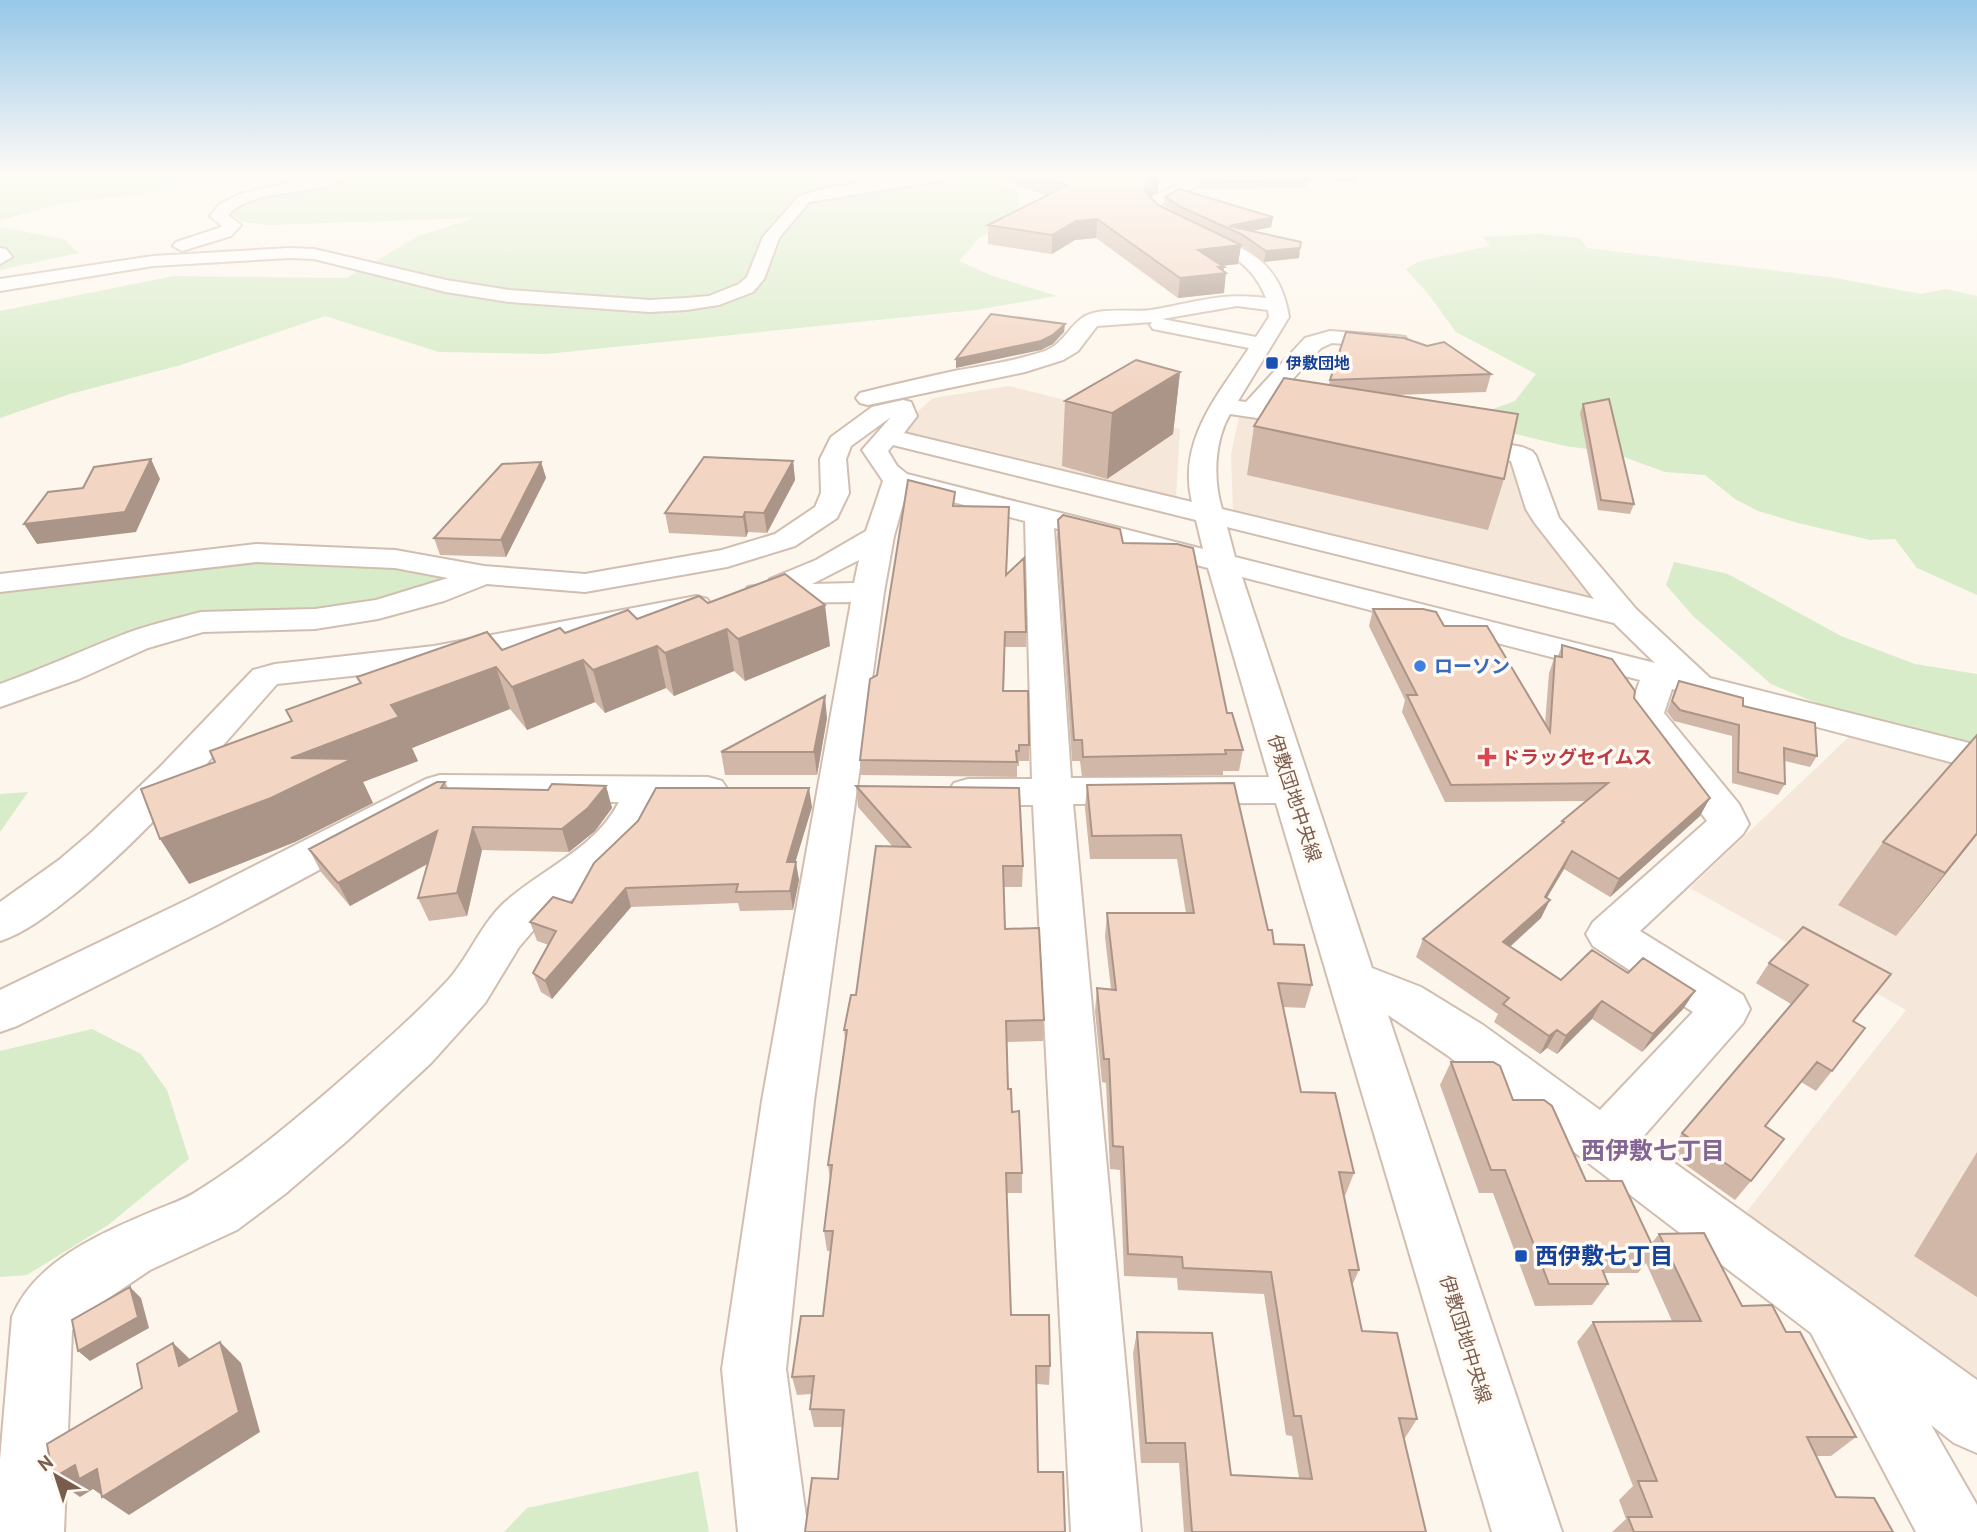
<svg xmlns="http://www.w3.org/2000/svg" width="1977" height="1532" viewBox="0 0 1977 1532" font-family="'PT Sans','Noto Sans JP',sans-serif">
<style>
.residential{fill:#f5e8da}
.green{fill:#d8ecc9}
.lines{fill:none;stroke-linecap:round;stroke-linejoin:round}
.minor-casing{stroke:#d1beb0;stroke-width:4}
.minor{fill:#fff;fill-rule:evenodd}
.wall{fill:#d1b7a8}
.shaded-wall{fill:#aa9588}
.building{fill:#f3d5c3;stroke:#aa9588;stroke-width:2}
.transit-dot{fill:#1a4fb4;stroke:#fffaf3;stroke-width:2.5}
.shop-dot{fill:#3f7fe0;stroke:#fffaf3;stroke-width:2.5}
.health-dot{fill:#e0444e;stroke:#fffaf3;stroke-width:2.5}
.labels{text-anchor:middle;stroke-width:7;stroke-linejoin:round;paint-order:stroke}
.far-transit-label{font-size:16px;font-weight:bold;fill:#164399;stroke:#fffaf3;text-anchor:start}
.shop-label{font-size:19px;font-weight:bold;fill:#366cbe;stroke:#fffaf3;text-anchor:start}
.health-label{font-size:19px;font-weight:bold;fill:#be3a42;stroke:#fffaf3;text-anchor:start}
.street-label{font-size:19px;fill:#7a5c4d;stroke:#fffaf3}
.near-transit-label{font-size:23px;font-weight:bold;fill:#164399;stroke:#fffaf3;text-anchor:start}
.near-neighbourhood-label{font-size:24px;font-weight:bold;fill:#846695;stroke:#fffaf3}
</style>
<rect width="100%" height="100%" fill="#fdf6ec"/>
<path class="residential" d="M1009,386L1180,429L1176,498L903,433L899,428L933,398Z
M1250,413L1508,455L1600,597L1590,602L1233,515L1231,454L1239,417Z
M1855,731L1977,764V1386L1744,1215L1906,1010L1690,888Z"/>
<path class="green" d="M0,173H309L63,203L0,220Z
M350,173H929L945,177L999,174L997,183L1017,189L1019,207L1027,218L980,237L959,261L993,276L1057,296L975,310L546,354L439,352L325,316L181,365L70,394L0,418V311L174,276L347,278L418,236L474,218L268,225L242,222L231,214L232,208L239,203Z
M0,227L63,239L79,253L0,270Z
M1539,234L1579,238L1587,248L1836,278L1921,294L1946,289L1977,296V595L1917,568L1895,539L1870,540L1798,523L1758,511L1735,499L1705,475L1665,472L1610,452L1565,446L1504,431L1479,414L1515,401L1536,374L1456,332L1429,295L1406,269L1420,261L1490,246L1483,237Z
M246,559H344L454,576L440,586L376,602L333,609L201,618L0,688V589Z
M1674,562L1728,574L1841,636L1915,664L1977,674V744L1872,726L1771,684L1693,616L1666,585Z
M28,792L0,832V794Z
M92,1029L141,1054L167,1090L189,1159L108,1225L27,1275L0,1277V1051Z
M698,1471L709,1532H504L527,1508Z"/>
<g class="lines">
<defs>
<path id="minor" d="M0,173H8L1,177Z
M330,173H351C322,200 257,184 228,215L241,225L231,236L182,251L173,246L176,242L219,228L222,226L210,216L220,204L240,194Z
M932,173H970L963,177L809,202L779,238L764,279L753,292L719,305L686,310L650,312L509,302L446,292L314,259L289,258L153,266L0,291V279L153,256L289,248L314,249L446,280L509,290L650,300L686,298L709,296L739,284L747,277L763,237L799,196L832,187Z
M1205,173H1225L1165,201L1161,207C1211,247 1276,236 1289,317L1238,401L1246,402L1305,338L1330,331L1397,336L1405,337L1408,342L1405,347L1397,348L1332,343L1321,348L1269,405L1325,415L1328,420L1325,425L1316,427L1230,414C1214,441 1213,480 1222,509L1594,599L1534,522L1526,509L1511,461L1449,448L1445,443L1449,438L1458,435L1522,447L1532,451L1536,456L1559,518L1636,609L1710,678L1977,745V769L1672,689L1664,713L1739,804L1749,824L1743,834L1640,931L1743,995L1750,1009L1743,1023L1641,1139L1977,1380V1453L1954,1443L1931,1425L1977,1505V1532H1916L1811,1333L1447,1055L1388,1015L1562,1532H1492L1276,803L1073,804L1141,1532H1071L1033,805H968L954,801L948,792L954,783L968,779H1032L1025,521L907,490L894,536L884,592L814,1101L786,1369L808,1532H738L722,1369L762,1101L851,602L759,603L748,601L743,594L748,587L767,584L770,579L816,560L866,531L883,481L862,450L891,417L851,446L846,459L849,493L837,518L795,546L727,567L585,592L487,584L444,601L378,619L315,629L203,632L148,648L79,679L0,707V684C42,669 81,651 122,635C147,625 175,619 201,612L315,609L376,600L448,578L395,568L257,562L0,592V574L257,544L395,550L484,566L585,574L722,550L775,534L815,507L821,493L820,459L831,437L872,407L903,400L911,402L917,416L904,433L1192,502C1177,441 1218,395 1249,348L1153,329L1150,325L1152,322L1097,326L1078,351L1063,360L1025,372L868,405L860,403L856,398L860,393C892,385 926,377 959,370C987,365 1014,361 1042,352C1062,346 1067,329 1082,318C1100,306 1130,313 1151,310C1194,303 1220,292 1266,298C1242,235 1176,248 1145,208L1147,200L1155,195ZM1237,306L1268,310L1269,317L1256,337L1162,319ZM893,445L1196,520L1203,549L907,474L897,466L888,451ZM1227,527L1614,623L1655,663L1235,557ZM1054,528L1208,568L1269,777L1071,778ZM859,560L854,583L812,584ZM1242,577L1640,680L1628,714L1707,821L1593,922L1586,934L1593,946L1693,1012L1600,1110L1483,1025L1421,987L1372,968Z
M0,248L6,249L12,257L0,264Z
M696,596L707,599L712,606L707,613L434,667L277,684C212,757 149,834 72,896C50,913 27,932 0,941V902L59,860L93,831L159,768L253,670L275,664L434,646Z
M440,775L708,777L722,781L728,790L722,799L708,803H659L641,837L610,870L537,926L519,947L485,1003L431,1063L348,1140L285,1194L237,1230L150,1270L88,1312L72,1330L64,1532H0V1460L12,1317C34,1262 99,1234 151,1212C167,1205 185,1200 199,1190C247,1160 291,1123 333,1087C373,1052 413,1018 449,979C470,955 481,924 505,902C543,868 595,849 619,802L447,801L219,924L17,1026L0,1032V990L187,900L426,779Z"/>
</defs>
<use href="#minor" class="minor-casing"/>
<use href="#minor" class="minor"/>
</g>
<path class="wall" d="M976,173H1140V175H1159L1158,192L1149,196L1158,205L1176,214L1165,206V197L1273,217L1271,227L1251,231L1300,248L1299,258L1264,262L1240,244L1241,245L1238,264L1222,266L1224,267V293L1178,298L1096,238L1075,240L1052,254L988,244V225L1047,195Z
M1216,173H1370L1369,174H1358L1356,182L1307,183L1306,188L1200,189L1201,182Z
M1180,372L1173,434L1107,479L1062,466L1065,401Z
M1491,374L1486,392L1394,395L1504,479L1488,530L1247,475L1254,426L1329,385L1330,380Z
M1583,404L1634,504L1630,514L1598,510L1580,413Z
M793,461L795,480L767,533L748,532L746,537L669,533L665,513Z
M541,462L546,478L506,557L440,555L434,538Z
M955,506L1007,575L1026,632V647H1005L1004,691L1029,745V761H1019V766H1017V777L861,775L860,760L877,675Z
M1058,520L1123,543L1227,713L1243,750L1239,771H1223V775L1082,777L1080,761H1072L1057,538Z
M708,603L830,646L745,681L734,671L674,696L666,688L605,713L595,702L527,730L510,709L412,748L418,761L363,782L373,803L295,842L189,884L292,721L360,684L357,677L502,650L565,633L637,619Z
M1373,609L1545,724L1549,673L1555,656H1558L1562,645L1634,698L1700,816L1610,897L1564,869L1547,898L1541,918L1510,947L1561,980L1628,973L1695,991L1683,1009L1642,1052L1592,1019L1557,1054L1547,1048L1540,1054L1494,1022L1498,1014L1416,957L1423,939L1561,825L1562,821L1587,801L1445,802L1402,712L1405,700L1369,626Z
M1679,681L1743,706L1817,756L1810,767L1785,761V784L1778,795L1732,783V736L1674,721L1667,712L1674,692Z
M827,718L817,775H725L721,752Z
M445,782L448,788L548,790L606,786L612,808L595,831L569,852L482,850L467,916L429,921L418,898L428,864L350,906L321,872L309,849Z
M1234,783L1268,930L1274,944L1312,985L1305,1008L1283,1007L1301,1092L1354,1173L1345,1196L1344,1195L1359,1270L1352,1286L1362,1331L1417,1419L1405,1438H1404L1426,1532H1184L1179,1463H1141L1133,1353L1137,1332L1231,1475L1299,1478L1292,1436L1286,1435L1264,1294L1178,1290L1177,1278L1124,1276L1120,1170L1110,1169L1106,1083L1102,1082L1095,1011L1097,988L1111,989L1105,937L1107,913H1186L1177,859H1090L1085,808L1087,785Z
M856,786L1023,866L1022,887H1003L1005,929L1044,1020L1043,1041L1007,1042L1008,1089L1022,1173V1193H1006L1011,1315L1050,1366L1049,1385L1037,1384L838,1479L843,1427H814L810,1409L812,1394L797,1395L792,1377L823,1316L831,1251H827L824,1231L830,1180L828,1165L845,1040L844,1030L856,995L893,847L858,807Z
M812,807L795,862L799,880L793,910L740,911L738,903L631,907L552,999L541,992L533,973L549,945L537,941L530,922Z
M1977,835L1896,936L1838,905L1883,842Z
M1803,927L1853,1021L1832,1071L1816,1091L1801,1082L1765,1127L1751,1181L1735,1200L1669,1153L1682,1133L1791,1004L1756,983L1769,963Z
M1451,1062L1513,1100L1586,1181L1651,1244L1659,1234L1742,1306L1786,1332L1856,1437L1831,1456H1816L1836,1497L1893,1532H1612L1626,1519L1619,1500L1633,1486L1577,1342L1593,1322L1672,1321L1646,1263L1638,1273H1604L1608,1284L1592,1305L1535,1306L1493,1193H1479L1440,1085Z
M1977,1152V1297L1914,1256Z"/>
<path class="shaded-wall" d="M1159,175L1158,192L1146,198L1144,190L1147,181Z
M1273,217L1271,227L1239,234L1229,226Z
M1097,219L1096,238L1075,240L1052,254V235L1076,221Z
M1241,245L1238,264L1195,269L1198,250Z
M1300,248L1299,258L1264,262L1266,251Z
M1218,267H1224L1223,274L1226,273L1224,293L1178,298L1180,278Z
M1065,324L1064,332L1053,344L1041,350L956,368V359Z
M1180,372L1173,434L1107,479L1112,413Z
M151,459L160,479L136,532L37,544L24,524Z
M793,461L795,480L767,533L764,513Z
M541,462L546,478L506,557L501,540Z
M745,512L748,532L746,537L743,517Z
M825,605L830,646L745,681L738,639Z
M727,629L734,671L674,696L665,653Z
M657,646L666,688L605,713L593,670Z
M583,660L595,702L527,730L512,687Z
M496,667L510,709L412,748L418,761L363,782L373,803L295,842L189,884L160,839L291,758L391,705Z
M825,696L827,718L817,775L814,752Z
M606,786L612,808L595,831L569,852L562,829Z
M809,788L812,807L790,880L787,862Z
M1710,798L1700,816L1610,897L1619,879Z
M473,827L482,850L467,916L457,893Z
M437,831L447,853L350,906L338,883Z
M1977,833V835L1896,936L1945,873Z
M1572,851L1564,869L1540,909L1550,900L1541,918L1495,960L1503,942L1545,897Z
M796,862L799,880L793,910L790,891Z
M626,888L631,907L552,999L545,981Z
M1695,991L1683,1009L1642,1052L1653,1034Z
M1602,1001L1592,1019L1557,1054L1566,1036Z
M1557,1030L1547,1048L1540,1054L1549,1036Z
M130,1287L141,1298L149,1328L90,1361L78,1351Z
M220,1342L241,1363L260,1432L129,1515L102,1497L103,1496L93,1489L80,1497L53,1478L75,1465L97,1469Z
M173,1343L195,1364L179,1366Z"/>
<path class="building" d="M1029,173L1159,175L1147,181L1144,190L1158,205L1241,245L1198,250L1224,267H1218L1226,273L1180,278L1097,219L1076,221L1052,235L988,225L1068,185Z
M1216,173H1356L1358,174L1303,176L1307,180L1201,182Z
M1179,189L1273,217L1229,226L1301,242L1300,248L1266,251L1241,234L1183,208L1165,197Z
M991,314L1065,324L1053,335L1041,341L956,359Z
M1346,332L1404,338L1427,346L1444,342L1491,374L1330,380Z
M1136,360L1180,372L1112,413L1065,401Z
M1284,378L1518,414L1504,479L1254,426Z
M1609,399L1634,504L1601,500L1583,404Z
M704,457L793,461L764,513L745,512L743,517L665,513Z
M151,459L125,512L24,524L48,492L83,488L94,467Z
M541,462L501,540L434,538L502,464Z
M908,480L955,492L953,506L1009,507L1006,575L1024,558L1026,632H1005L1003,691H1028L1029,745H1019V751H1016L1017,762L860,760L870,679L877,675Z
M1063,515L1120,529L1123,543L1177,544L1193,548L1227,713H1232L1243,750H1225L1226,754L1083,757L1082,740H1074L1058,520Z
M785,574L825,605L738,639L727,629L665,653L657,646L593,670L583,660L512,687L496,667L391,705L399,717L291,758L352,759L271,798L160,839L141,789L215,762L210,751L292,721L286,710L361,683L357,677L487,632L502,650L560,628L565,633L628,610L637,619L699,596L708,603Z
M1373,609H1423L1436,612L1444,626H1487L1550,732L1555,656L1562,657V645L1612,659L1635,691L1634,698L1710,798L1619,879L1572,851L1545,897L1550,900L1503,942L1561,980L1592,950L1628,973L1643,958L1695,991L1653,1034L1602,1001L1566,1036L1557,1030L1549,1036L1503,1004L1509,998L1423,939L1564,822L1562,821L1608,783L1451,785L1407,695H1417Z
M1679,681L1743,698V706L1815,723L1817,756L1784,748L1785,784L1738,772L1739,725L1680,710L1672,701Z
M825,696L814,752H721Z
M1977,735V833L1945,873L1883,842Z
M437,782H445L441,788L548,790L552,784L606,786L588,808L562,829L473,827L457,893L418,898L437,831L338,883L309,849Z
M1234,783L1268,930H1272L1274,944L1304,945L1312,985L1278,983L1301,1092L1335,1093L1354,1173L1339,1172L1359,1270H1349L1362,1331L1397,1333L1417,1419L1399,1418L1426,1532H1192L1185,1443H1146L1137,1332L1212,1333L1231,1475L1312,1479L1301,1416H1294L1271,1272L1183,1268L1182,1257L1128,1254L1123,1147L1113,1146L1109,1059H1104L1097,988L1116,990L1107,913H1194L1181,835L1092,836L1087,785Z
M856,786L1019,788L1023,866H1003L1005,929L1039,928L1044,1020L1006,1021L1008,1089H1011L1012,1112L1019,1111L1022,1173H1006L1011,1315H1049L1050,1366H1036L1038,1472H1063L1065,1532H805L812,1478L838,1479L844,1410L810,1409L814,1376L792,1377L801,1316H823L833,1231H824L832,1165H828L847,1030H844L851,995H856L876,846L910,847Z
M656,788H809L787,862H796L790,891L736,892L738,884L626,888L545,981L533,973L556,931L530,922L553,897L572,903L594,863L638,821Z
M1803,927L1891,974L1853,1021L1865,1028L1832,1071L1817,1062L1765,1126L1784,1139L1751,1181L1682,1133L1808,985L1769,963Z
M1451,1062H1493L1500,1066L1513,1100H1544L1552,1106L1586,1181H1622L1655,1251H1595L1608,1284H1549L1505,1170H1491Z
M1704,1233L1742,1306L1772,1305L1786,1332H1800L1856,1437H1807L1836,1497L1874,1498L1893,1532H1634L1628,1517H1652L1638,1481H1657L1593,1322L1701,1321L1659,1234Z
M130,1287L138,1317L78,1351L72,1320Z
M220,1342L239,1412L102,1497L97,1469L79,1479L75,1465L53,1478L47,1444L142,1388L137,1364L173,1343L179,1366Z"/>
<linearGradient id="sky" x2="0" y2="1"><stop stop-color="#97c7e8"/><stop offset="0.45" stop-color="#fefbf6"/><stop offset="1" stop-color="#fefbf6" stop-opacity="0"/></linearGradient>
<rect width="1977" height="388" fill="url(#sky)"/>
<g class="transit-dot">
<rect x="1265" y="356" width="14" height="14" rx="3.5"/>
<rect x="1514" y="1249" width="14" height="14" rx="3.5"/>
</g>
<circle class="shop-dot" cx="1420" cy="666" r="7"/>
<path class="health-dot" d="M1483.5 746.5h7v7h7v7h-7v7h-7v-7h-7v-7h7z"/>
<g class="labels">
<g class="far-transit-label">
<text x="1286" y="369">伊敷団地</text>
</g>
<g class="shop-label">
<text x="1434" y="673">ローソン</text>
</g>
<g class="health-label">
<text x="1501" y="764">ドラッグセイムス</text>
</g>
<g class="street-label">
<text transform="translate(1295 798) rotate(72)" y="7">伊敷団地中央線</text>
<text transform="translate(1466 1339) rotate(73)" y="7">伊敷団地中央線</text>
</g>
<g class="near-transit-label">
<text x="1535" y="1264">西伊敷七丁目</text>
</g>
<g class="near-neighbourhood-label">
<text x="1653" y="1159">西伊敷七丁目</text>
</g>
</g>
<g transform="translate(56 1476) rotate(321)" stroke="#fffaf3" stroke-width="5" paint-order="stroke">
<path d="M0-5L12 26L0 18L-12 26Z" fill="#7a5c4d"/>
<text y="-10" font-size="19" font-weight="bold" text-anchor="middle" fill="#7a5c4d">N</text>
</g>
</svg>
